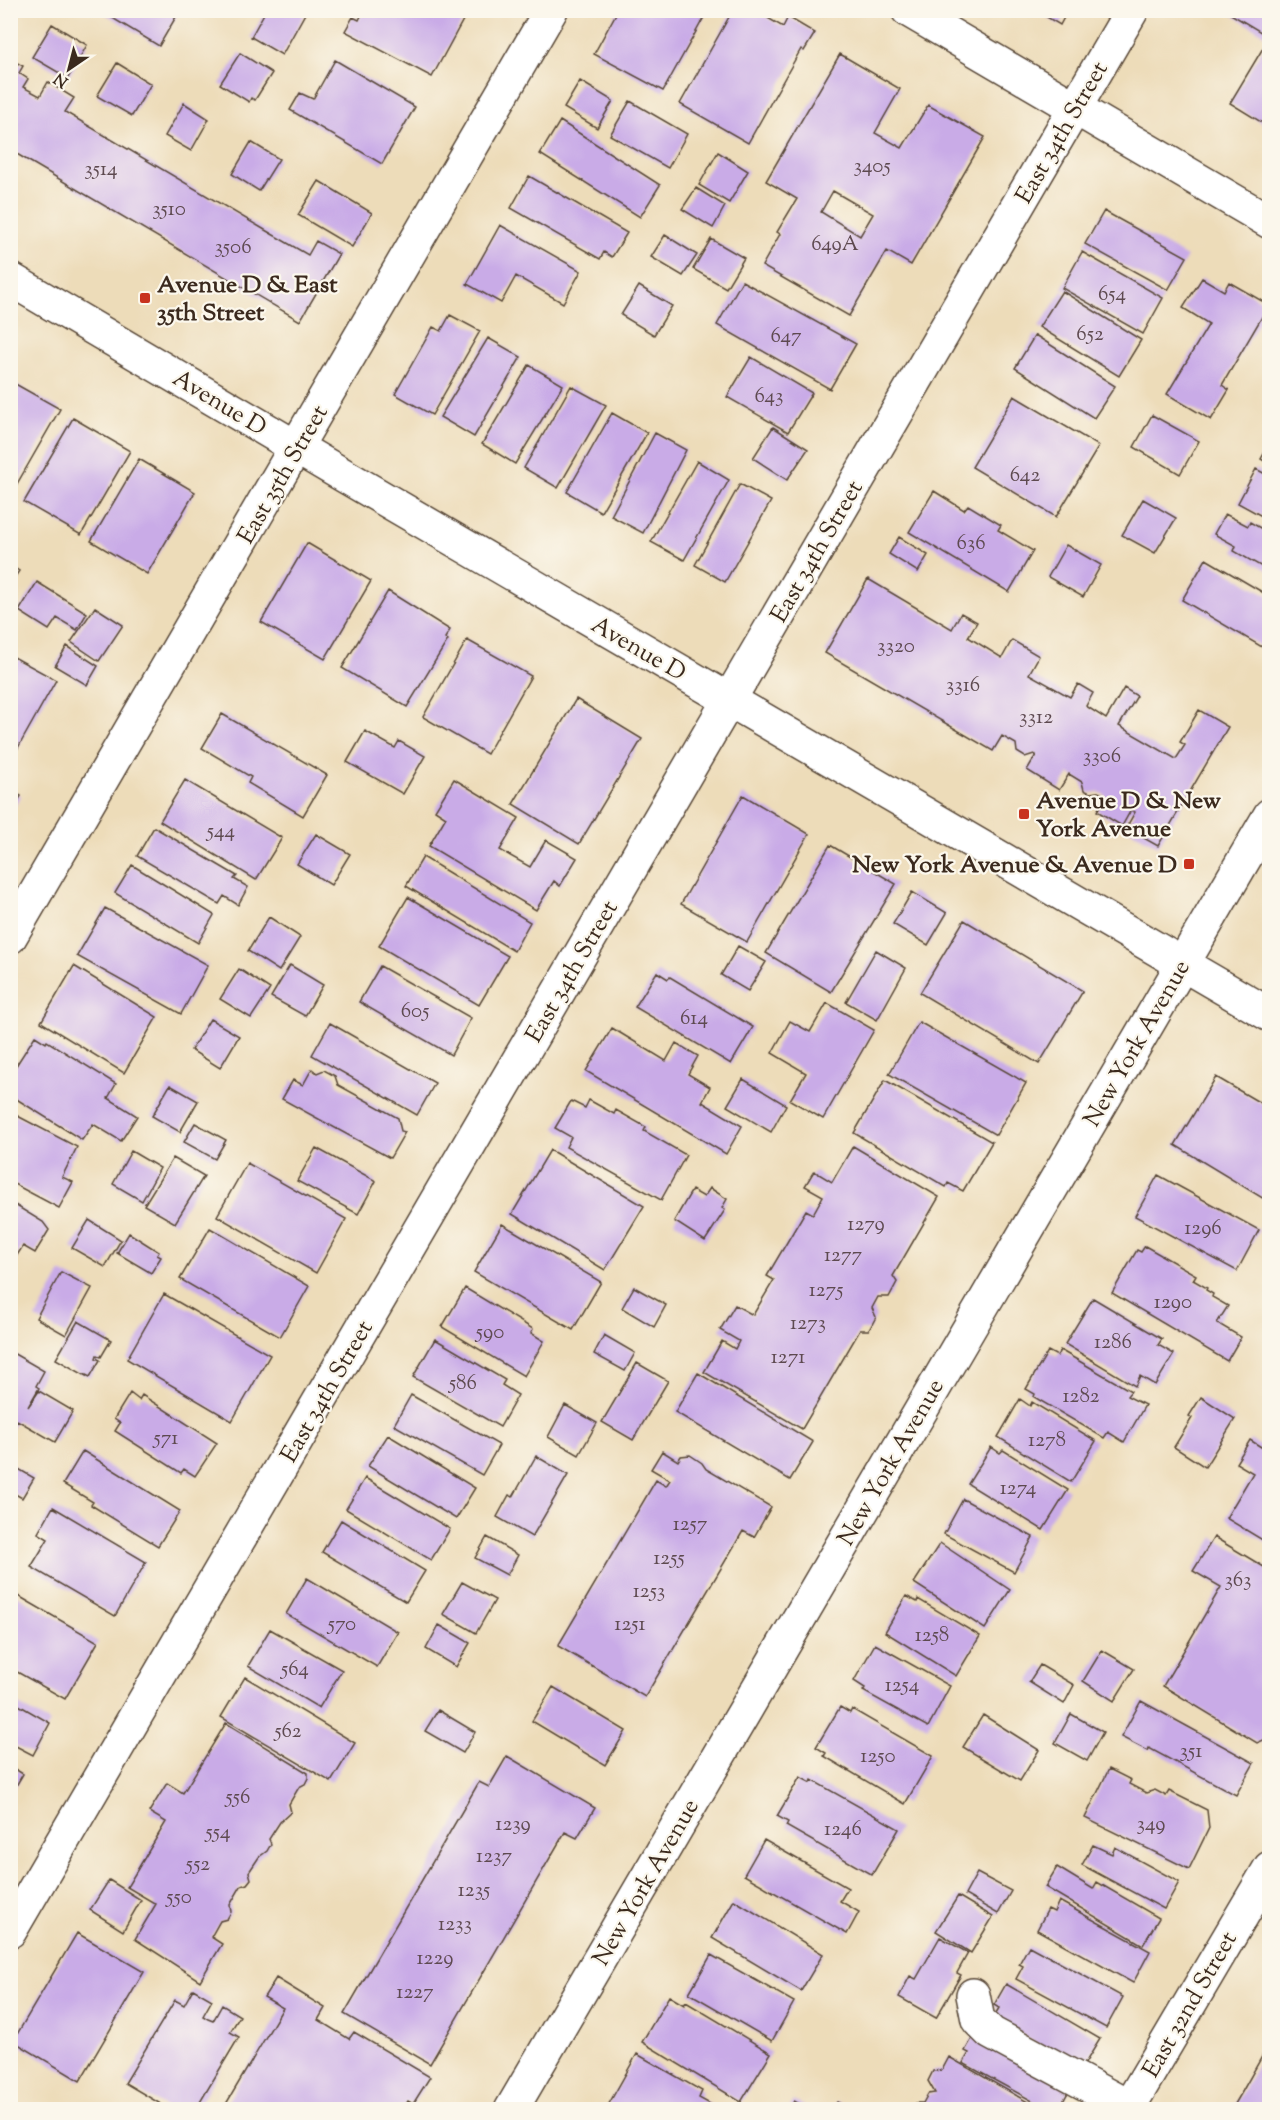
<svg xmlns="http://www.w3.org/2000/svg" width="1280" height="2120" viewBox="0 0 1280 2120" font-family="'Sorts Mill Goudy',serif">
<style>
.building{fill:#c9abe7;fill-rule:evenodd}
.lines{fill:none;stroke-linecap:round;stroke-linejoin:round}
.minor-casing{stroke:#564535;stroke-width:36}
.minor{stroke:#fff;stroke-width:33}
.poi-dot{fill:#c8321e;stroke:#fbf7ec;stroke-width:2}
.labels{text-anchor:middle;stroke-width:4.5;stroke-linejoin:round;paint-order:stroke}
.number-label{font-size:21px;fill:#5e4a50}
.street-label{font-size:24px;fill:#3b2a1e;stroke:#fbf7ec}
.poi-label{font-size:24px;font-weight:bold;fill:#3b2a1e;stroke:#fbf7ec;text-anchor:start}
</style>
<rect width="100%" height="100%" fill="#fbf7ec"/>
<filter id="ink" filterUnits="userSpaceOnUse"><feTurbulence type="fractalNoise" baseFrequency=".0167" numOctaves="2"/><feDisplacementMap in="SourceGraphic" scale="12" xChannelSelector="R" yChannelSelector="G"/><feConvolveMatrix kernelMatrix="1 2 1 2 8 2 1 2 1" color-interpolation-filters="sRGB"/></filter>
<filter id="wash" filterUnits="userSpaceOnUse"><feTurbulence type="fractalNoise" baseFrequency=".008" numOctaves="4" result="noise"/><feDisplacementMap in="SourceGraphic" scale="24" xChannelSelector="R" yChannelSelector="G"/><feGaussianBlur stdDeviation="1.35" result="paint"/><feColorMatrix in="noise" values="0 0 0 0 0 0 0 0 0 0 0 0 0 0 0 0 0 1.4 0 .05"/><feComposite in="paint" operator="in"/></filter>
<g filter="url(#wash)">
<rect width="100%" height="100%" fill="#eddcb9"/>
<g id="blocks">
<path class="building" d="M99,10H180L159,46Z
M266,10H307L282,55L251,37Z
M364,10H446L463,20L432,77L345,31L353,17L359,20Z
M618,10H708L663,91L594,54Z
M733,10H770L766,17L783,27L788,17L815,33L804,51L801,49L748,143L680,104Z
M1035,10H1068L1060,25Z
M1231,10H1269V37L1229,13Z
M52,24L87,45L68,78L32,57Z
M1269,38V127L1230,103Z
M240,53L272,73L255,100L251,98L249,102L220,84Z
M840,54L900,89L875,133L902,148L928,105L985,137L911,265L887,251L849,316L762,266L780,234L777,232L797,199L766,181ZM833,191L873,214L860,236L821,212Z
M10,59L23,66L19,73L28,79L23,87L40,96L48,82L74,98L65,112L265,230L308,255L316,241L339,254L300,321L10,150Z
M335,60L415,107L382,164L290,110L300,93L313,99Z
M117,63L151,84L132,116L97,96Z
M580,81L613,101L597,128L564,108Z
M630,101L687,134L668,168L610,135Z
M184,103L209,119L191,151L165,136Z
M560,121L660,185L640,217L540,154Z
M251,142L279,159L259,191L232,174Z
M718,152L748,171L729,203L699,185Z
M529,176L627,233L612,257L604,252L600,259L511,208Z
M319,181L372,213L352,247L298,215Z
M696,188L725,206L713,228L682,209Z
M1104,211L1187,257L1168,290L1085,244Z
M500,225L581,271L563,303L516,276L501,303L467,284Z
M665,235L697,255L683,276L651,257Z
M711,239L744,258L726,288L693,269Z
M1082,252L1163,298L1143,334L1062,288Z
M1202,278L1224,291L1229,282L1269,305L1222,385L1229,390L1211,420L1167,394L1209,324L1183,308Z
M742,281L856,344L830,389L717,325Z
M639,286L672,306L654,335L621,315Z
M1062,291L1141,340L1119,376L1039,327Z
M450,315L480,331L432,415L395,394L433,327L441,331Z
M1035,335L1115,386L1094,418L1015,368Z
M488,338L521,357L474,437L440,417Z
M751,357L812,393L788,432L727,397Z
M529,365L563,385L515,464L482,444Z
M10,381L60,409L10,496Z
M571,386L606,405L558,488L524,468Z
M1014,396L1099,446L1056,517L972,467Z
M612,413L647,433L601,512L567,492Z
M1152,415L1199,441L1180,474L1134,447Z
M73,418L130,451L81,535L24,502Z
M773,427L808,449L787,480L753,458Z
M655,433L686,450L643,533L611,516Z
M1269,445V464L1261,459Z
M139,459L195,492L147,574L91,541Z
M697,461L729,480L684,560L651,542Z
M1256,469L1269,476V520L1238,503Z
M740,484L771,501L725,582L695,565Z
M934,491L964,510L968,505L1001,525L998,530L1033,551L1009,592L909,532Z
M1143,499L1176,518L1155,553L1122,535Z
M1225,514L1248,526L1250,522L1269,533V571L1234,551L1236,546L1214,534Z
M899,537L928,555L918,572L889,554Z
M307,543L371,581L325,659L261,622Z
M1066,545L1101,565L1083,597L1048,577Z
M1206,559L1269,596V645L1267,650L1182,600Z
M10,565L19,571L10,584Z
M868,579L952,629L961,613L977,622L968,637L1002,658L1012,640L1039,656L1029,674L1070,697L1078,684L1093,693L1086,706L1106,719L1124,688L1137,696L1119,726L1176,759L1185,745L1180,742L1199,710L1228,727L1158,846L1126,828L1135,812L1131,810L1122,826L1097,811L1106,796L1103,794L1098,792L1090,793L1084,790L1082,782L1069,774L1059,790L1027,770L1036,755L1034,754L1025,757L1017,752L1016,744L1002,736L993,751L825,653Z
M37,582L87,613L77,630L57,618L49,630L19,611Z
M388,591L450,630L445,638L448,640L407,707L342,668Z
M95,607L123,625L99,661L71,642Z
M467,640L531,676L487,754L423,717Z
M67,646L98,666L87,685L55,666Z
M10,655L56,680L10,762Z
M576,699L642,739L579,844L513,804Z
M222,714L327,775L303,816L248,783L251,777L202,748Z
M365,731L395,748L399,741L425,756L403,794L347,762Z
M454,779L519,818L500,850L530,867L546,840L577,858L560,886L554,881L536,910L429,846L446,817L435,810Z
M185,780L282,838L256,880L160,821Z
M10,790L21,796L10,814Z
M743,795L809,834L747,942L681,904Z
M154,827L237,876L234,879L248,887L238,905L224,896L219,904L137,856Z
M316,834L350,854L331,885L297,864Z
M830,845L896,884L831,992L766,953Z
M423,857L530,922L514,951L406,886Z
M132,865L214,915L198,943L115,893Z
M912,892L947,913L928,945L893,924Z
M408,897L508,956L479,1005L379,946Z
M105,908L208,965L181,1014L77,956Z
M269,917L300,937L279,971L248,951Z
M964,920L1083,991L1039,1064L920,993Z
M738,946L766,962L748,991L721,975Z
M876,950L906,968L877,1020L846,1002Z
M290,965L323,985L305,1016L271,997Z
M74,966L157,1017L124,1073L41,1022Z
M380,966L471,1018L451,1055L359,1002Z
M239,969L270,989L251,1018L220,999Z
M657,972L668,979L670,977L753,1027L731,1064L635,1007Z
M827,1003L874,1030L823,1119L790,1100L806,1073L772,1053L790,1021L810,1032Z
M210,1019L239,1036L220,1068L191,1050Z
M919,1022L1026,1083L996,1135L889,1074Z
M330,1023L435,1083L417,1115L312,1055Z
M612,1028L666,1061L676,1043L698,1056L688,1074L710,1087L702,1102L742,1126L726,1154L586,1071Z
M35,1036L46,1043L47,1041L116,1084L108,1098L137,1116L121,1141L93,1124L82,1140L10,1095V1075Z
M312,1069L317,1073L324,1070L335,1076L338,1085L398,1118L401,1131L405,1132L390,1158L282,1099L293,1080L303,1085Z
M1216,1077L1269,1108V1202L1175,1145Z
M743,1079L786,1105L771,1132L727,1106Z
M885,1080L992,1142L963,1191L948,1183L946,1187L854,1133Z
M170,1085L198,1101L180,1132L152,1116Z
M589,1100L614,1114L616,1110L646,1127L644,1131L686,1155L661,1200L566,1147L571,1137L555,1128L571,1101L585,1108Z
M10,1112L77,1147L62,1177L73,1182L59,1208L10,1182Z
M195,1123L226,1140L215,1159L184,1142Z
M853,1146L939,1197L893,1276L897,1282L889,1297H878L872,1308L876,1317L869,1330H860L802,1429L704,1372L722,1341L735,1349L739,1341L720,1330L735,1305L753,1315L774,1280L767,1276L806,1210L813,1214L823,1196L805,1186L814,1171L832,1182Z
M316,1148L376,1181L358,1214L297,1181Z
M550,1150L644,1206L605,1270L512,1214Z
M131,1151L160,1168L142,1201L113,1184Z
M173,1158L204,1176L175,1223L144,1205Z
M247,1163L346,1219L316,1273L217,1216Z
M1158,1175L1259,1230L1237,1271L1135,1216Z
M710,1188L727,1199L722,1208L725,1210L705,1241L674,1221L692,1190L704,1197Z
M10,1202L43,1222L49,1230L35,1253L23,1246L10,1266Z
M89,1220L121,1240L105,1267L72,1248Z
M502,1224L601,1282L573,1330L474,1272Z
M210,1228L309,1286L280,1337L180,1279Z
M129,1233L159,1252L157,1255L161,1257L151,1273L117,1253Z
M1145,1246L1196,1275L1193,1280L1207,1288L1206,1290L1213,1294L1212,1297L1228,1306L1217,1323L1241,1337L1227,1361L1112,1293L1137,1250L1141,1252Z
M61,1272L92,1288L66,1335L36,1318Z
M634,1287L666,1305L654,1327L622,1308Z
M465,1288L533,1329L531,1333L544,1341L524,1376L442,1327Z
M164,1294L270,1355L232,1421L127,1359Z
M1093,1298L1162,1339L1158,1345L1174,1354L1155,1385L1140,1376L1135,1386L1065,1344Z
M78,1321L111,1340L101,1357L97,1355L96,1358L100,1360L90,1377L86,1375V1376L56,1359Z
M604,1335L635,1353L625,1371L594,1354Z
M435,1339L505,1380L502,1385L518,1395L500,1427L413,1377Z
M1060,1350L1131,1391L1127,1396L1145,1405L1124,1442L1108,1432L1104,1438L1034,1397L1035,1394L1026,1389L1048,1351L1057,1356Z
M11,1352L44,1371L36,1386L39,1388L28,1407L39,1391L73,1411L55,1442L17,1420L10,1431Z
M637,1363L668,1381L633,1440L602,1422Z
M698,1373L813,1442L790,1480L675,1412Z
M130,1393L139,1400L142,1395L217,1443L195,1476L184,1469L181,1473L115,1431L120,1423L114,1419Z
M411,1395L499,1445L482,1475L394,1425Z
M1201,1397L1235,1419L1205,1467L1174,1447L1192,1418L1189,1416Z
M1020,1399L1030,1406L1032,1402L1096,1441L1071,1482L998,1437Z
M565,1405L597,1423L579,1455L548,1437Z
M388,1435L475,1488L456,1519L368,1466Z
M1250,1440L1269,1452V1544L1226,1518L1253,1473L1236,1463Z
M991,1447L1000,1453L1003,1450L1068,1490L1043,1530L968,1484Z
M83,1451L180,1511L158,1546L91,1505L93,1502L63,1484Z
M662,1451L678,1461L681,1456L690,1455L702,1463L706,1469L771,1507L754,1537L743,1531L645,1697L558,1646L656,1480L666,1486L670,1480L651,1469Z
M536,1456L568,1475L532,1537L497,1517L509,1495L513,1497Z
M10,1464L34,1478L22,1498L10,1491Z
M365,1478L450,1529L431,1560L346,1509Z
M963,1499L1033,1537L1014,1572L944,1534Z
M53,1507L146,1562L115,1616L31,1567L48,1539L38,1533Z
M341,1520L425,1571L406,1602L322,1552Z
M487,1537L518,1555L507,1575L475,1558Z
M1214,1537L1269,1570V1733L1266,1739L1257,1743L1163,1686L1221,1587L1193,1571Z
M940,1543L1010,1590L985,1629L914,1583Z
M307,1578L398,1632L377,1667L286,1614Z
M462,1582L495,1600L476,1633L443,1614Z
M15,1594L98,1642L65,1699L10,1668V1601Z
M906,1596L917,1602L918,1599L980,1636L956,1676L885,1632Z
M439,1625L470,1643L456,1667L426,1649Z
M270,1629L342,1670L319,1708L248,1666Z
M875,1644L950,1686L928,1727L863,1691L865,1688L854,1681Z
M1102,1650L1134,1669L1114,1701L1083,1681Z
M1040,1665L1074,1685L1064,1704L1029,1682Z
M245,1677L355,1743L331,1782L221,1717Z
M553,1687L626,1731L605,1765L532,1721Z
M10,1700L50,1723L33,1755L10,1743Z
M1141,1701L1254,1763L1236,1795L1149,1748L1148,1751L1121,1737Z
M840,1707L850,1713L852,1709L933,1756L905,1804L824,1756L826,1753L816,1747Z
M438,1710L475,1732L463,1753L425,1731Z
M1071,1714L1103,1732L1087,1761L1055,1743Z
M983,1715L1039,1750L1020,1781L963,1747Z
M226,1723L308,1773V1778L305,1784L299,1787L289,1804L291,1812L280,1822L269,1839L271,1844L267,1851L259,1857L249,1872L251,1879L247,1884L241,1886L230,1905L231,1912L227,1919L220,1921L211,1937L222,1944L200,1981L135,1939L156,1904L127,1887L166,1822L149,1812L167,1783L183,1793Z
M507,1756L595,1808L577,1838L565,1832L430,2064L344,2014L479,1782L489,1787Z
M10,1766L23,1774L10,1796Z
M1109,1769L1131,1780L1129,1784L1146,1793L1155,1790L1166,1796L1169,1791L1207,1810L1209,1828L1189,1869L1085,1818Z
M800,1777L811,1783L812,1780L899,1829L872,1875L786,1826L788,1822L777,1816Z
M764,1840L848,1888L840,1901L859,1912L847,1934L744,1875Z
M1093,1845L1112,1854L1115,1847L1179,1882L1164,1909L1082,1865Z
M1057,1867L1093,1889L1097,1882L1159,1918L1143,1945L1045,1887Z
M977,1873L1011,1891L998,1914L965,1895Z
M109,1880L141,1900L123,1931L90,1910Z
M958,1896L993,1917L971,1953L936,1931Z
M734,1900L823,1954L801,1991L712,1938Z
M1059,1901L1150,1951L1133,1983L1037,1930L1048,1909L1054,1912Z
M77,1933L144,1972L80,2081L13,2041Z
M940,1937L968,1953L957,1973L961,1975L936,2018L899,1997L910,1976L916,1979Z
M1029,1946L1123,1997L1106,2028L1016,1979L1023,1966L1019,1964Z
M711,1955L794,2002L772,2041L689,1993Z
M276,1978L325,2008L318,2020L349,2039L354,2032L430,2077L413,2104L408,2101L403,2109H223L283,2008L264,1997Z
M1006,1984L1100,2039L1081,2070L993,2018L999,2008L994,2005Z
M193,1989L212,2000L203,2016L208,2019L213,2021L222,2005L240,2016L230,2032L239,2037L196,2109H169L125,2083L175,2000L184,2005Z
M669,1996L684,2005L686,2002L771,2053L741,2102L642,2042Z
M977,2030L1073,2083L1059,2109H1047L963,2063L969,2053L965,2051Z
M1269,2044V2109H1232L1242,2092Z
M637,2054L702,2091L699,2098L719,2109H606Z
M949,2057L1040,2109H913L916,2103H923L928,2094L935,2093L928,2081L933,2071L942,2070Z
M794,2101L809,2109H789Z
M837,2102L851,2109H833Z"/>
</g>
</g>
<g filter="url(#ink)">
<use href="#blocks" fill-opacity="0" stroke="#564535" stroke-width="1.5"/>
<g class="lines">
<defs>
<path id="minor" d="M908,10L1270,222
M10,279L338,472L1270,1015
M10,937L551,10
M10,1931L1132,10
M973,1995L978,2020L991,2033L1129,2107
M511,2110L1270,815
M1127,2110L1270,1868"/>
</defs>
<use href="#minor" class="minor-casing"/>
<use href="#minor" class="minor"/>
</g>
</g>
<g class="poi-dot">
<rect x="139" y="292" width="12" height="12" rx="3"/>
<rect x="1018" y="808" width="12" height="12" rx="3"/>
<rect x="1183" y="858" width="12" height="12" rx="3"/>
</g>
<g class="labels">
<g class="number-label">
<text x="872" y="172">3405</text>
<text x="101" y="175">3514</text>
<text x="169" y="215">3510</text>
<text x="835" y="250">649A</text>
<text x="233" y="253">3506</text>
<text x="1112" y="300">654</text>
<text x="1090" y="340">652</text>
<text x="786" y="342">647</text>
<text x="769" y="402">643</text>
<text x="1025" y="481">642</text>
<text x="971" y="549">636</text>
<text x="896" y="652">3320</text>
<text x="963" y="691">3316</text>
<text x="1036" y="723">3312</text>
<text x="1102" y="762">3306</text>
<text x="221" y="837">544</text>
<text x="415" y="1017">605</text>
<text x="694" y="1024">614</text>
<text x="866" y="1230">1279</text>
<text x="1203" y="1234">1296</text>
<text x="843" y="1261">1277</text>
<text x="826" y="1296">1275</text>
<text x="1173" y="1308">1290</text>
<text x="808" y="1329">1273</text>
<text x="490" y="1338">590</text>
<text x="1113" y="1348">1286</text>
<text x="788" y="1363">1271</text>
<text x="463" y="1389">586</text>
<text x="1081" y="1402">1282</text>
<text x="166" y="1444">571</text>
<text x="1047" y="1446">1278</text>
<text x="1018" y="1494">1274</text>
<text x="690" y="1530">1257</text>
<text x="669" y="1564">1255</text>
<text x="1238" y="1586">363</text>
<text x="649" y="1597">1253</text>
<text x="342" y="1630">570</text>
<text x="630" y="1630">1251</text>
<text x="932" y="1641">1258</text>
<text x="295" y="1675">564</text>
<text x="902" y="1691">1254</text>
<text x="288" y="1737">562</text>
<text x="1191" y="1757">351</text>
<text x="878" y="1762">1250</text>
<text x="238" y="1803">556</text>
<text x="513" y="1830">1239</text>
<text x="1151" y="1830">349</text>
<text x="843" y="1835">1246</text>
<text x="218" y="1838">554</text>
<text x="494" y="1862">1237</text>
<text x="198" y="1870">552</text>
<text x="474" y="1896">1235</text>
<text x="179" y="1903">550</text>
<text x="455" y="1930">1233</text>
<text x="435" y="1964">1229</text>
<text x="415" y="1998">1227</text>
</g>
<g class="street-label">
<text transform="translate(1061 132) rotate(-60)" y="8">East 34th Street</text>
<text transform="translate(220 402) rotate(31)" y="8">Avenue D</text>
<text transform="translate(282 474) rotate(-60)" y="8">East 35th Street</text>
<text transform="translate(816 551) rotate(-60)" y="8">East 34th Street</text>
<text transform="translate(639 648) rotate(30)" y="8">Avenue D</text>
<text transform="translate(571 971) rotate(-60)" y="8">East 34th Street</text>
<text transform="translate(1136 1043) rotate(-60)" y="8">New York Avenue</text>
<text transform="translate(326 1391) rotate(-60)" y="8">East 34th Street</text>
<text transform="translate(890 1462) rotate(-60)" y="8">New York Avenue</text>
<text transform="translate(645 1882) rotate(-60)" y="8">New York Avenue</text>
<text transform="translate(1189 2004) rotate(-60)" y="8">East 32nd Street</text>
</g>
<g class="poi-label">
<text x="157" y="292">Avenue D &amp; East<tspan x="157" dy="28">35th Street</tspan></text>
<text x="1036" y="808">Avenue D &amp; New<tspan x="1036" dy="28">York Avenue</tspan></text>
<text x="1177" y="872" text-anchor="end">New York Avenue &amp; Avenue D</text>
</g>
</g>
<rect width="1280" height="2120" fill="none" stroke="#fbf7ec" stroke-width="36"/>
<g transform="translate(69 69) rotate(215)" stroke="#fbf7ec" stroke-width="4.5" paint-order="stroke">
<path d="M0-4.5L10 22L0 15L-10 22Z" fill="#3b2a1e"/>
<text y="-9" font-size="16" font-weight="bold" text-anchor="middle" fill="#3b2a1e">N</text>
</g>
</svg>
